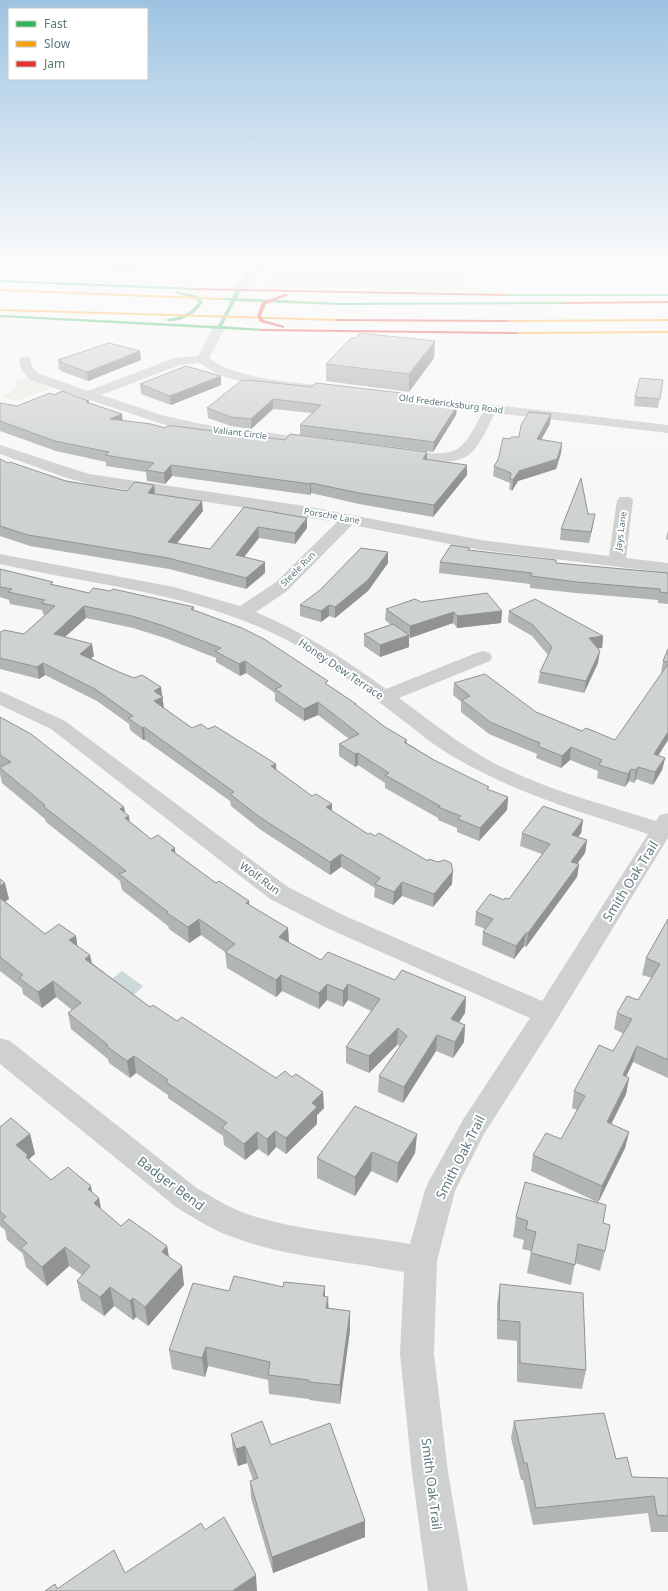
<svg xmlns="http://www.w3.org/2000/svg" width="668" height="1591" viewBox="0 0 668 1591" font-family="'Noto Sans',sans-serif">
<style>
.built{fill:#e5e7e6}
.green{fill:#e8ebe4}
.water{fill:#ccd9d9}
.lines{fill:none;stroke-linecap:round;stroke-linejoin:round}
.street{fill:#cfd1d1;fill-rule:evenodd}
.fast{fill:#30b455;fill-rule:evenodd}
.slow{fill:#ff9f0a;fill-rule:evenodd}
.jam{fill:#e5322d;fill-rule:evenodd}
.wall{fill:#b2b5b5}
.shaded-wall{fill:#919393}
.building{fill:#cfd2d2;stroke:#919393}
.labels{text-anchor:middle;stroke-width:4;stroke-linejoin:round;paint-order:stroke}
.far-street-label{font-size:9px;fill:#5c777d;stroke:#fff}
.street-label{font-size:11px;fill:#5c777d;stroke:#fff}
.near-street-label{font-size:13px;fill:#5c777d;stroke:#fff}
</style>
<rect width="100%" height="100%" fill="#f7f7f6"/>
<path class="built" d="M287,261H463L466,275L461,279L463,290L264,286L269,274Z"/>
<path class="green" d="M26,379L51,388L17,401L2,397L16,389L17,380Z"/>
<path class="water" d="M123,261H142V263L133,264L146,270L117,275L102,266Z
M122,971L143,986L135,994H131L112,979Z"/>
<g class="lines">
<path class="street" d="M2,261H14L0,270V262Z
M263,261H275L256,275L242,293H234L233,291L248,271Z
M219,324L225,328L209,358C238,381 305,383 341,387L348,391L341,395C302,390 230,388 200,363L180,365L101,395L165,416L202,424L316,439L321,440L323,443L321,446L316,447L202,432L162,424L30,380L21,369L19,360L21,357H29L33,368L40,374L88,391L174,358L198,356L213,328Z
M383,392L668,425V433L495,413C488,426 482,442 471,453C456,468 412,461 393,456L391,453L393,450L398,449C414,451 449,459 461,446C471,437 476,423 483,412L378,399L376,396L378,393Z
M0,445L89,474L305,506L481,540L609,556L617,500L620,497H630L633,500L626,558L668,563V573L481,550L352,525L287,591L256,612C303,632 345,659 386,689L476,653L483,651L490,653L492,657L490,661L399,698C429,720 459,744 492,762C544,789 601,804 656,821L660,815L668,813V838L556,1021L484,1134L455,1191L437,1261L434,1354L448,1472L468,1591H428L412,1472L400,1354L404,1272C343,1260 280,1257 222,1233C206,1226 191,1216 176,1207L0,1064V1038L10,1041L198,1189C213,1197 228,1207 244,1213C297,1231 355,1234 410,1244L425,1190L429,1181L464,1118L530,1018L327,928L270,899L51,729L0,705V691L65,721L288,887L345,916L542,1001L648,834C580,812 511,792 449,754C435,746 422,735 409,725C364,691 318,653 266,630C182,592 90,584 0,564V554L174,587L240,606L275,583L337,522L89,484L67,478L0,454Z"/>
<path class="fast" d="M0,280L196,288L198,289L196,290L0,282Z
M236,290L240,291L237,298L340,303L564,302L566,303L564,304L340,305L235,301L222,326L264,329V331H262L0,317V315L218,326L231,301L220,299L222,298H232Z
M176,291L198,296L203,302C195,314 183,322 167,321V319C181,317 190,314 199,302L194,298L176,293Z
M503,294H668V296H505Z"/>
<path class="slow" d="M0,289L222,298L224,299L222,300L0,291Z
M0,309L337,319L339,320L337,321L0,311Z
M668,319V321L507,322L505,321L507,320Z
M668,331V333L516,334L514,333L516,332Z"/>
<path class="jam" d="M194,288L505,294L507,295L505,296L196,290Z
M285,294L289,295L266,304L261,316L264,320L284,326V328L260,322L257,316L262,302Z
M668,301V303L564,304L562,303L564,302Z
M335,319L507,320L509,321L507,322L337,321L335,320Z
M260,329L516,332L518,333L516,334L262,331H260Z"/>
</g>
<path class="wall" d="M26,261H96L97,266L26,262Z
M292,261H321L315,266L292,263Z
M355,338L435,341L434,358L409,392L326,381V364Z
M140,351L141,360L88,381L61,371V370H59L58,360Z
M221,376V385L171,405L141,394L140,384Z
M663,380L658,408L634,406L635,397Z
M246,381L400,398L457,406L456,415L433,452L300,435V425L312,413L273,409L251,429L231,426L208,418L207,408Z
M54,395L89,401V403L122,414V420L165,428L427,459L467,465V475L433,517L359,504L311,493L310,495L172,476L165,484L147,481L146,472L106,466V462L56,451L0,431V403L17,406Z
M550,424L541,439L562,443L561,453L556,469L518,481L512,491L509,489L510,483L493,476L494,466L510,439L519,437Z
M0,459L8,463L66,481L127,491L154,485L155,494L203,511L177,543L210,549L244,507L307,528L295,544L259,538L244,557L265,573L246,589L169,569L30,546L0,536Z
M588,514L593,525L589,543L560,540L561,529Z
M668,530V540L666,539Z
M470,550L556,563L668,573V604L658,603V600L576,593L530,588V584L439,573L440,562Z
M388,563L368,591L335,618L329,616L321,622L300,616V605Z
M0,569L54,585L89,593L194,607V610L328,685L356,704V705L385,727L407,740V743L434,760L488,790L508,797L507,810L479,841L457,832V828L438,820V818L385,788V783L358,765L355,767L339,756V744L349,739L318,715L304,721L275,701V693L246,673L240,676L216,662V658L165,638L133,628L86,618L65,637L94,656L91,658L162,697L164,708L192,728L208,729L276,764V770L332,811L368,834L452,884L433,907L402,896L393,905L374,897L375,888L341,867L330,875L261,830L231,806L230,801L145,740H143L130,730L129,724L97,701L45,675L39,679L0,669V632L24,634L45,615L43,614L42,610L10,604L9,600L0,597Z
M421,602L502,611L501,623L457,628L453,623L410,638L409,637V647L380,657L364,646V634L391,625L385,620L386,609Z
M509,611L603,636L602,648H598V663L584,693L538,683L540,672L548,655L532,636L508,622Z
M668,649V740L658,756L665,758L662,770L653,785L636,779L634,783L629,781L625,787L597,778L598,771L570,760L561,768L536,758L537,754L489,734L461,712V702L453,695L454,683L536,712L582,731L615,740L662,673H661L663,661Z
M0,717L124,807L125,813L129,821L151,839L175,853L216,883L250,906L288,928L289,943L321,960L395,980L466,997L465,1013L459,1022L465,1025L464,1042L453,1058L436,1051L403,1103L378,1092L379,1076L400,1046L397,1045L369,1073L346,1063V1047L371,1011L348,1000L343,1007L327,1000L319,1009L282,991L276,997L227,968L225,952L201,935L189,943L169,929L168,926L122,890L120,881L46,822L45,819L2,783L0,774Z
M583,820L581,833L578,837L587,840L585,853L577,864H579L577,877L526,947L524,946L514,959L482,945L483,932L485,929L475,925L476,912L504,900L509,899L542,854L520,846L522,833Z
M0,879L9,899L5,901L45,934L76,936L77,946L90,955L92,963L150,1007L177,1021L276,1078L324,1108L317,1115V1124L286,1154L276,1147L268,1156L258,1149L245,1160L224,1145L223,1136L168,1098V1095L136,1073L130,1078L109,1063L108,1059L71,1029L68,1013L72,1010L56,997L42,1008L23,994L22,988L0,971Z
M668,919V1078L633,1062L626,1076L629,1078L626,1094L611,1124L629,1132L625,1148L598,1202L603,1223L605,1251L600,1271L575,1263L571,1285L527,1273L531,1251L522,1249L524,1240L513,1237L516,1217L597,1202L531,1171L533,1155L561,1139L577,1110L572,1108L574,1091L613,1051L624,1034L614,1029L617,1013L638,1000L652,978L642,975L646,958Z
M0,1127L30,1134L35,1154L29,1159L30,1161L51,1180L92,1193L101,1209L121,1226L167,1246L169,1257L184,1285L148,1326L136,1317L133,1320L114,1306L104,1316L81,1300L77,1281L82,1275L69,1266L47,1286L26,1267L23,1254L7,1240L5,1230L0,1226Z
M417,1134L415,1153L397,1183L371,1171L355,1196L317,1178V1158Z
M500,1284L586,1370L582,1389L517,1382V1341L497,1339V1304Z
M325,1286V1296L328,1297V1308L350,1311V1330L340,1404L309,1400V1399L269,1394L268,1380L208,1366L205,1377L172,1369L169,1350L229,1291L283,1287Z
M514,1421L616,1459L632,1477L668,1478V1532H651L648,1513L533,1525L523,1480H521L511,1438Z
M231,1434L271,1445L365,1521V1537L273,1573L251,1498L250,1481L253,1480L247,1463L238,1466L233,1451Z"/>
<path class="shaded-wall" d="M315,261H321L315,266Z
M435,341L434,358L409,392V374Z
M140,351L141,360L88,381L87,372Z
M221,376V385L171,405L170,396Z
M401,393L400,402L397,397Z
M273,399V409L251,429V419Z
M457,406L456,415L433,452L434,442Z
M122,414L123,424L110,419Z
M551,414L550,424L536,449L537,439Z
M562,443L561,453L556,469L518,481L512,491L513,480L519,471Z
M427,452V462L423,459Z
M171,465L172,476L165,484L164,473Z
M467,465V475L433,517L434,505Z
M311,483V493L310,495V484Z
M154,485L155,496L148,493Z
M202,501L203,511L169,553L168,542Z
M595,514L593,525L589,543L591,532Z
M307,518V528L295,544V533Z
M258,527L259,538L237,566L236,555Z
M388,552V563L368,591L335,618V607Z
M265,562V573L246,589V578Z
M329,605V616L321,622V611Z
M84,606L86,618L56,645L54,634Z
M502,611L501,623L457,628V616Z
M454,612L453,623L410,638V626Z
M409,635V647L380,657V645Z
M603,636L602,648L587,650L589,638Z
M92,644L94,656L82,665L80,654Z
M600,651L598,663L584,693L586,681Z
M245,661L246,673L240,676L239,664Z
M43,663L45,675L39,679L37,667Z
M161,687L164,709L156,713L154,691Z
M318,702V715L304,721V709Z
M144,727L145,740H143L142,728Z
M668,732V740L651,767L654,754Z
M571,747L570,760L561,768L562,756Z
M358,753V765L355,767V754Z
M665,758L662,770L653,785L655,772Z
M276,764L277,777L271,766Z
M638,767L636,779L634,783L636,770Z
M631,769L629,781L625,787L628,774Z
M508,797L507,810L479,841L480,828Z
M332,804V816L326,807Z
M124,807L126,823L120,809Z
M129,816L131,832L125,818Z
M583,820L581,833L570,848L572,835Z
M587,840L585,853L569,875L571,862Z
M175,848L176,864L171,850Z
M341,854V867L330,875V862Z
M579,864L577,877L526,947L528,933Z
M453,871L452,884L433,907L434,894Z
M402,882V896L393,905L394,892Z
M5,883L9,899L0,905V886Z
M249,901L250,917L246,903Z
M199,919L201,935L189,943L188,927Z
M288,928L289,944L279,937Z
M526,933L524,946L514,959L516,946Z
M76,936L78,952L69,940Z
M90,955L93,971L85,959Z
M281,975L282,991L276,997V980Z
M53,981L56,997L42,1008L38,992Z
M327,984V1000L319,1009V993Z
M348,984V1000L343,1007V991Z
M466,997L465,1013L450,1036L451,1019Z
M465,1025L464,1042L453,1058L455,1042Z
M398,1028L397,1045L369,1073V1056Z
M437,1035L436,1051L403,1103L404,1087Z
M637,1046L633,1062L619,1091L623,1075Z
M134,1056L136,1073L130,1078L127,1061Z
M629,1078L626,1094L604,1139L607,1122Z
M323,1092L324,1108L317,1115V1124L286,1154V1138L312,1103Z
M275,1131L276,1147L268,1156L267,1139Z
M257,1132L258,1149L245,1160L244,1144Z
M629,1132L625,1148L598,1203L602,1186Z
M30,1134L35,1154L29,1159L33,1175L16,1145Z
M417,1134L415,1153L397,1183L398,1163Z
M372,1152L371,1171L355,1196V1177Z
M91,1186L94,1203L99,1198L103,1218L98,1222L88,1189Z
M167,1246L170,1265L162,1252Z
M65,1247L69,1266L47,1286L42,1267Z
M182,1266L184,1285L148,1326L145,1307Z
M325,1286V1306L323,1296Z
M110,1287L114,1306L104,1316L100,1297Z
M328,1297L329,1316L326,1308Z
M133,1298L136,1317L133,1320L130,1301Z
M350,1311V1330L340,1404V1385Z
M206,1347L208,1366L205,1377L202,1358Z
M245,1446L247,1463L238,1466L236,1449Z
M365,1521V1537L273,1573L272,1557Z
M256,1575L257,1591H232Z"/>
<path class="building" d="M360,333L435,341L409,374L326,364L351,338H355Z
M109,343L140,351L87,372L60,362H62L58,360Z
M186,366L221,376L170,396L140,384Z
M640,378L663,380L660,399L635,397Z
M242,380L246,381L248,380L312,387L316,383L401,393L397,397L457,406L434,442L300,425L321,405L273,399L251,419L231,417L207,408Z
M62,391L89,401L86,402L122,414L110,419L151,424L165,428L167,426H174L285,440L290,434L427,452L423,459L467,465L434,505L359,493L311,483L310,484L171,465L164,473L146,470L154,463L105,455L109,452L55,441L0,421V403L17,406L50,393L54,395Z
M529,412L551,414L537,439L562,443L557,459L519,471L513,480L510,479L511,473L494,466L498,460L503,438L510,439L511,437H519L521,425Z
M0,459L8,463L10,462L66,481L127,491L135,482L154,485L148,493L202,501L168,542L210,549L244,507L307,518L295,533L258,527L236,555L265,562L246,578L168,558L28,535L0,526Z
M581,478L588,514H595L591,532L561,529Z
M451,545L470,548L468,550L556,560V563L668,573V593L660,592V589L577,582L531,576L532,573L440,562Z
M361,548L388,552L368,580L335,607L329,605L321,611L300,605L320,590Z
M0,569L53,582L50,584L89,593L93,588L110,591L113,589L194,607L191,609L242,628L264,639L328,681L325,683L356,704H355L385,727L407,740L404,742L434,760L489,787L487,789L508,797L480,828L458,819L461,816L438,807L440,806L385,775L389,773L358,753L355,754L339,744L359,734L318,702L304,709L275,689L282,686L245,661L239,664L215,651L221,648L164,626L132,616L84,606L54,634L92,644L80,654L119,672L134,678L142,675L161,687L154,691L163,697L154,701L192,728L201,724L208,729L215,726L276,764L271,766L312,796L316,794L332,804L326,807L368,834L370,833L375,836L379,833L428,861L429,859L438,862L445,860L451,863L453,871L434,894L402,882L394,892L375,884L380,878L341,854L330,862L261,818L230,794L234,792L144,727L142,728L128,718L133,716L95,689L43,663L37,667L0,658V632H1L4,630L24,634L55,606L41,603L45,600L8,592L12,589L0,587Z
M487,593L502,611L457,616L454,612L410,626L386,609L415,599L421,602Z
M535,599L603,636L589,638L600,651L586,681L540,672L552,647L533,625L509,611Z
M393,624L409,635L380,645L364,634Z
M668,649V662L663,661Z
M668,664V732L654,754L665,758L655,772L638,767L636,770L631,769L628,774L599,765L602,760L571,747L562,756L538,746L540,743L490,722L462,700L470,696L454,683L485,674L536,712L582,731L586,728L615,740Z
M0,717L31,734L124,807L120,809L129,816L125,818L151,839L158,835L175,848L171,850L216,883L219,881L249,901L246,903L288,928L279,937L321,960L328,952L395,980L402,970L466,997L451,1019L465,1025L455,1042L437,1035L404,1087L379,1076L407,1036L398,1028L369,1056L346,1047L380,999L348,984L343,991L327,984L319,993L281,975L276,980L225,952L235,944L199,919L188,927L167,913L168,912L119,874L126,871L43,806L45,805L0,768V767L11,762L0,755Z
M543,806L583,820L572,835L587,840L571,862L579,864L528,933H526L516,946L483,932L493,919L476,912L490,894L504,900L505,898L509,899L550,844L522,833Z
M0,879L5,883L0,886Z
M0,898L45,934L59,924L76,936L69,940L90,955L85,959L150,1007L153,1005L177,1021L182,1017L276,1078L285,1071L292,1077L296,1074L323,1092L312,1103L317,1107L286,1138L275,1131L267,1139L257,1132L244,1144L222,1128L227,1123L166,1082L168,1080L134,1056L127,1061L106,1046L108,1045L68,1013L81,1003L53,981L38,992L19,978L23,975L0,957Z
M668,919V1060L637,1046L623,1075L629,1078L607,1122L629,1132L602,1186L533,1155L546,1133L561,1139L585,1096L574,1091L599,1045L613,1051L632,1019L617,1013L627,996L638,1000L660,964L646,958Z
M355,1106L417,1134L398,1163L372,1152L355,1177L317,1158Z
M11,1118L30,1134L16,1145L28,1155L26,1157L51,1180L68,1167L91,1186L88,1189L99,1198L94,1203L121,1226L129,1219L167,1246L162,1252L182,1266L145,1307L133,1298L130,1301L110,1287L100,1297L77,1281L90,1266L65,1247L42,1267L21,1248L27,1243L2,1220L6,1217L0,1211V1127Z
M525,1182L606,1205L603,1223L610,1225L605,1251L578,1244L575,1265L531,1253L536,1232L526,1229L528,1221L516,1217Z
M234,1276L283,1287L284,1282L325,1286L323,1296L328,1297L326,1308L350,1311L340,1385L309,1382V1380L268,1375L270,1362L206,1347L202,1358L169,1350L193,1283L229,1291Z
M500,1284L583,1293L586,1370L520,1363V1322L499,1320Z
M604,1413L616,1459L627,1457L632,1477L668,1478V1516L657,1515L654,1496L536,1508L527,1463H524L514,1421Z
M262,1421L271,1445L330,1423L365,1521L272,1557L250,1481L258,1478L245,1446L236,1449L231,1434Z
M224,1517L256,1575L232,1591H45L55,1584L57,1589L114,1550L125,1573L201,1523L205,1530Z"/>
<linearGradient id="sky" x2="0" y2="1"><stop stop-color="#9dc3e2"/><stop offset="0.54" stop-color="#fbfbfb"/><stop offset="1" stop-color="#fbfbfb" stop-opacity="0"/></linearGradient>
<rect width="668" height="484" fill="url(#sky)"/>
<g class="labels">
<g class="far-street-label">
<text transform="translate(451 404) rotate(7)" y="3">Old Fredericksburg Road</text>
<text transform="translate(240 433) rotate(7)" y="3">Valiant Circle</text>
<text transform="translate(332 516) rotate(10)" y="3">Porsche Lane</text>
<text transform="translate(621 531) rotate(-82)" y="3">Jays Lane</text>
<text transform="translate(298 569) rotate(-45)" y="3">Steele Run</text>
</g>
<g class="street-label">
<text transform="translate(341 669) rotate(34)" y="4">Honey Dew Terrace</text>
<text transform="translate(260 878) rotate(36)" y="4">Wolf Run</text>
</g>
<g class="near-street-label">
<text transform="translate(630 881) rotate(-58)" y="5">Smith Oak Trail</text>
<text transform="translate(460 1157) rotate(-63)" y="5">Smith Oak Trail</text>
<text transform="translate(171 1183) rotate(37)" y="5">Badger Bend</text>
<text transform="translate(432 1484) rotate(83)" y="5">Smith Oak Trail</text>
</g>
</g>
<rect x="8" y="8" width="140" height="72" fill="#ffffff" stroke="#bec9cb"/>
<rect x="16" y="21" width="20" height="6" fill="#30b455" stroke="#bec9cb"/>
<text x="44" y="28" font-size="12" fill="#5c777d">Fast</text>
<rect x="16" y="41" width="20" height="6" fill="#ff9f0a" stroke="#bec9cb"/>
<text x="44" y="48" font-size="12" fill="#5c777d">Slow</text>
<rect x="16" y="61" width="20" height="6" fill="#e5322d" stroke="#bec9cb"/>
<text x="44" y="68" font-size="12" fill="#5c777d">Jam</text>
</svg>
